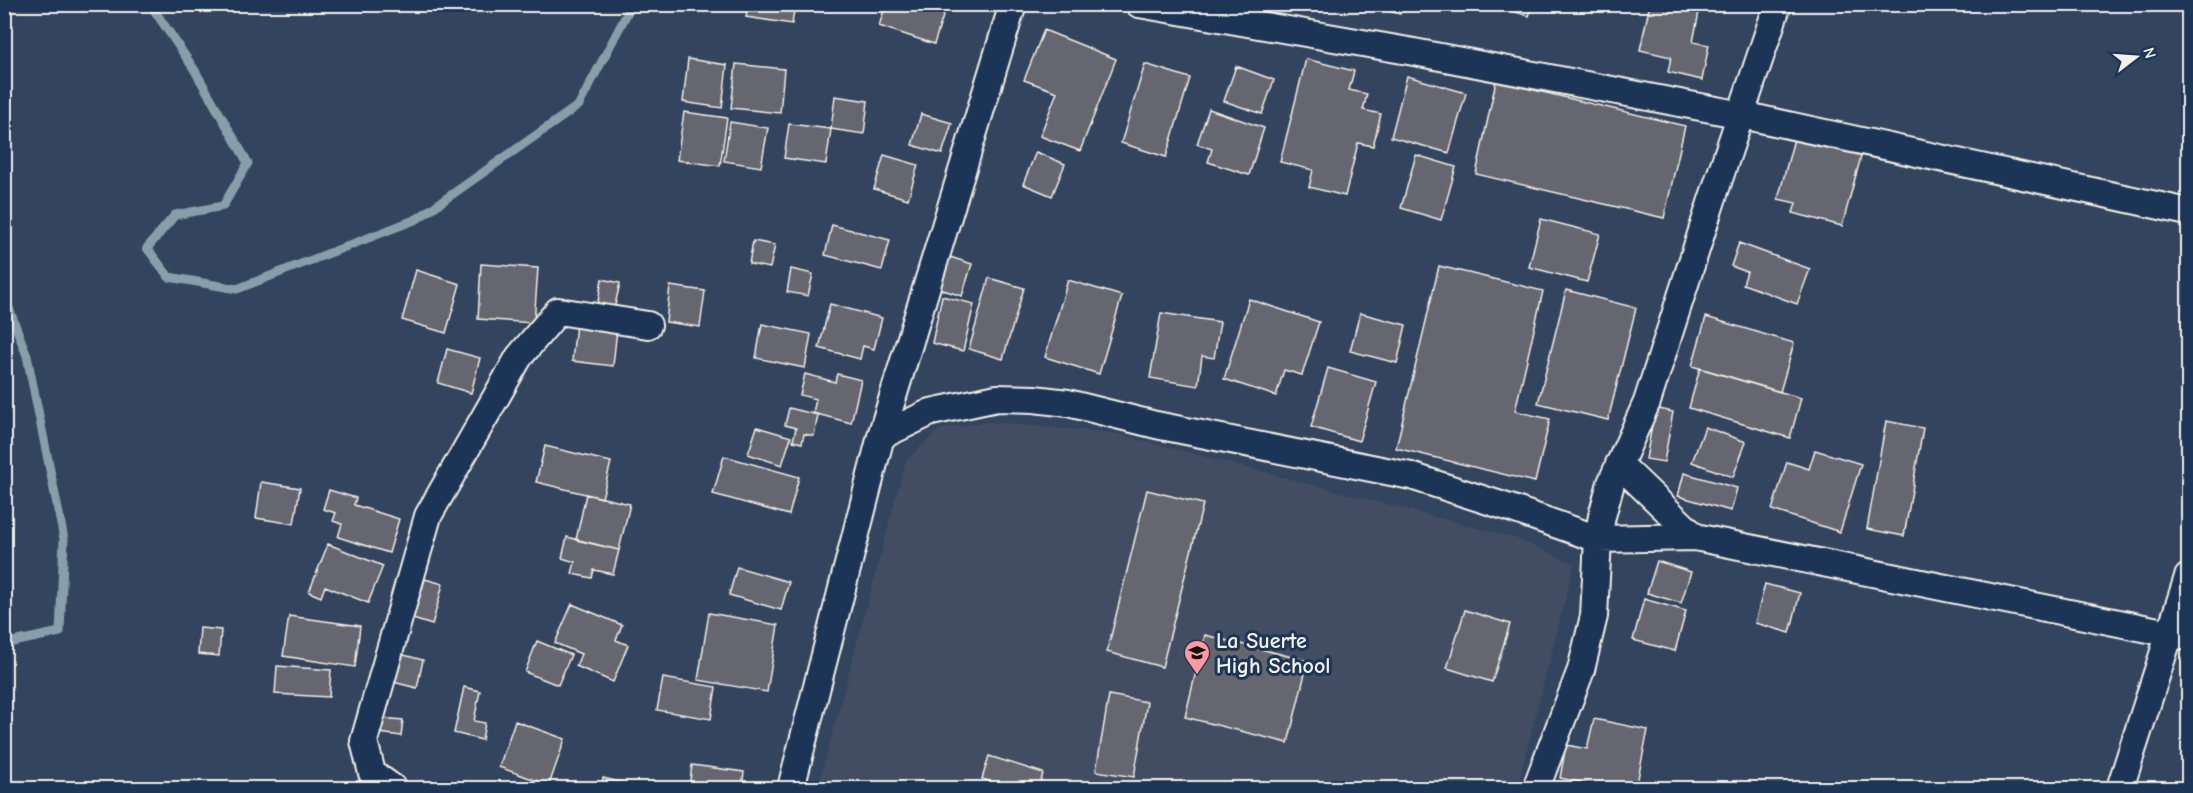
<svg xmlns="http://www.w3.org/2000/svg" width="2193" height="793" viewBox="0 0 2193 793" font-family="'Comic Neue',sans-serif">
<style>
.built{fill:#424e63}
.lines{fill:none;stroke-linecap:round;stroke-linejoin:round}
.stream{stroke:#869faa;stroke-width:9}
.building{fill:#65666f;stroke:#f4f1e8;stroke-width:1.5}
.street-casing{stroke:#f4f1e8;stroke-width:30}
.street{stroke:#1d3557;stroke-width:26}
.labels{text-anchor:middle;stroke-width:6;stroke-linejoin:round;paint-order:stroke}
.poi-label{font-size:22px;font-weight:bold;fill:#f4f1e8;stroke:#1d3557;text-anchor:start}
</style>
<rect width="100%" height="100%" fill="#33445e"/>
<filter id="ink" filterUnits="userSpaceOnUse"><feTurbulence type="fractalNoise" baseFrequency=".0167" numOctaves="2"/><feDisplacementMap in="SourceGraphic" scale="12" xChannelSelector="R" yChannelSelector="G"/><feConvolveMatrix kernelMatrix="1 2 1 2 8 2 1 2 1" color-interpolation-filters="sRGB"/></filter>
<g filter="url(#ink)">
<path class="built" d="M987,422L1114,433L1515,538L1574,564L1517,788H818L906,460L939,430Z"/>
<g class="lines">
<path class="stream" d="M150,4L194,69L248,163L223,206L175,215L147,248L169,277L237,289L417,219L579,105L632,4
M4,24L11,4
M4,67L6,138L4,157
M4,295L27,356L64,539L60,632L4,644"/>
</g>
<path class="building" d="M748,4H795L792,24L746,17Z
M886,4H947L934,44L879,26Z
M1363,4H1402L1400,14Z
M1490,4H1533L1529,16Z
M1650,4H1662L1699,12L1693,42L1709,45L1702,80L1668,72L1671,57L1640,50Z
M1044,30L1116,59L1080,151L1040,136L1057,92L1024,80Z
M688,59L727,65L722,108L683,102Z
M1306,59L1354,71L1349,90L1367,94L1363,110L1381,114L1373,146L1358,143L1345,196L1309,187L1313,170L1280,162Z
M736,64L784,69L780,113L731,108Z
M1145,64L1190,78L1166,157L1121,143Z
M1236,66L1274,80L1262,114L1224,101Z
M1407,76L1466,93L1449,153L1391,137Z
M1496,81L1685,126L1664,218L1476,174Z
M835,96L868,101L864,134L831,129Z
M1209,109L1264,128L1249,175L1208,162L1212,149L1197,144Z
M684,112L727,118L720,166L677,160Z
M921,114L952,123L942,154L912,145Z
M730,122L768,128L761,167L724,161Z
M789,124L831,129L826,164L784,158Z
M1795,135L1862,153L1842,226L1793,213L1796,203L1778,199Z
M1036,152L1065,164L1052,196L1023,184Z
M884,155L918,165L908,199L874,189Z
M1416,155L1456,167L1441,220L1401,208Z
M1541,219L1600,234L1587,282L1529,267Z
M832,225L890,240L882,270L825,255Z
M753,241L775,245L770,268L749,264Z
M1739,243L1810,269L1797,304L1743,284L1747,272L1731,266Z
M947,256L972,264L962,296L937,288Z
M481,264L538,268L534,323L478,319Z
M1439,266L1543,291L1515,411L1550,419L1535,482L1396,448Z
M791,269L813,274L808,296L787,292Z
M416,270L460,284L446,333L402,320Z
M989,278L1024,288L1003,359L969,349Z
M602,279L620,283L614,310L597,307Z
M1068,280L1122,296L1099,374L1045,357Z
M670,286L705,291L700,327L666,322Z
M1566,290L1636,308L1608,420L1538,403Z
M942,296L974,304L963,351L932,343Z
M1249,299L1319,322L1302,375L1284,370L1276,396L1224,379Z
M830,304L882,318L874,349L863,346L860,359L819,348Z
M1161,313L1220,322L1214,358L1202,356L1198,386L1150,378Z
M1360,313L1406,325L1397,363L1350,351Z
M1706,317L1794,343L1780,392L1692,366Z
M576,324L617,329L613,366L572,361Z
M762,324L811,334L805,368L756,358Z
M447,349L480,358L471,393L438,383Z
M1328,368L1376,382L1359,441L1311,427Z
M1700,368L1801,398L1790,438L1689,408Z
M805,374L835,382L837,374L861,380L851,423L813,413L816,399L800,395Z
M789,408L818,415L814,436L804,434L802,443L793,441L796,428L785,425Z
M1655,408L1673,412L1664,462L1646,459Z
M1886,421L1923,428L1904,536L1867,529Z
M757,427L791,437L782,465L748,454Z
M1705,427L1746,442L1733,477L1692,462Z
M545,446L611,462L602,498L536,482Z
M1815,450L1861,464L1840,532L1772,510L1787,462L1809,469Z
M724,456L799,477L789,515L713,494Z
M1684,473L1737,488L1731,511L1678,496Z
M261,482L300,488L294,524L256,518Z
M329,490L356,498L354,505L399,519L389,553L338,537L342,524L333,521L336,513L323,509Z
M1147,490L1203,504L1162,667L1107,652Z
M586,494L630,504L619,550L576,540Z
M567,537L619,550L613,574L594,570L592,578L572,574L575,562L562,558Z
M328,544L383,566L368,603L325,586L321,597L309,592Z
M1657,561L1691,572L1681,603L1647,593Z
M737,567L789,582L781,610L729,595Z
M425,579L443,584L432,625L413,619Z
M1765,584L1800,593L1790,633L1755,623Z
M1644,599L1686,611L1675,651L1633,640Z
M572,604L622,625L616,640L628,645L613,682L576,666L581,654L555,643Z
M1465,610L1510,624L1492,682L1447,668Z
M709,613L778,625L767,692L698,680Z
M289,616L360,626L355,667L283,656Z
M200,628L221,630L219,656L198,654Z
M1205,635L1308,661L1288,743L1185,717Z
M537,641L571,655L558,685L525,672Z
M400,654L423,660L417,688L393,682Z
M277,666L331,670L329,697L275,694Z
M663,678L716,687L711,719L657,710Z
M464,687L480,691L474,721L485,723L482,740L454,733Z
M1109,695L1147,702L1134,777L1096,771Z
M381,718L403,720L401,736L379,733Z
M1594,719L1648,730L1636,788H1606L1560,778L1566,745L1587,749Z
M515,721L565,739L549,785L499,767Z
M989,756L1043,773L1039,788H1011L982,779Z
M692,765L744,772L742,788H689Z
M603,778L624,783L622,788H601Z"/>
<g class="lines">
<defs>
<path id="street" d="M1139,4L1414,52L1742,115L2188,212
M881,436L1013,4
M1619,464L1695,537L2188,637
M393,788L372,773L364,741L428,516L519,357L558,311L648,325
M791,788L881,436L931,412L997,398L1034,399L1068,403L1156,425L1411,476L1507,507L1598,539L1695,537
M1536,788L1581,670L1594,616L1598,539L1602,516L1611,483L1647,402L1712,200L1778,4
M2120,788L2188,577"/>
</defs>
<use href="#street" class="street-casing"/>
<use href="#street" class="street"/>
</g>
</g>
<defs>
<symbol id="school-pin" viewBox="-11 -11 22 30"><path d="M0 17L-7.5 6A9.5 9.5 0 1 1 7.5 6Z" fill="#ff9aa2" stroke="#1d3557"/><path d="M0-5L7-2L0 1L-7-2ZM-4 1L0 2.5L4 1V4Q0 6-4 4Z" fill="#111"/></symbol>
</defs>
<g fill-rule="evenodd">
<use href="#school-pin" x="1182" y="638" width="30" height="40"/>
</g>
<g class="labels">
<g class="poi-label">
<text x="1216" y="648">La Suerte<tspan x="1216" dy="25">High School</tspan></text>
</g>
</g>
<rect width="2193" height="793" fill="none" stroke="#1d3557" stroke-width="24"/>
<rect x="12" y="12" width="2169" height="769" fill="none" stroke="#f4f1e8" stroke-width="2" filter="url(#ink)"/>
<g transform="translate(2136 57) rotate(73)" stroke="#1d3557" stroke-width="4.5" paint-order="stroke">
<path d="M0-4.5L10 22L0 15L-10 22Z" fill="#f4f1e8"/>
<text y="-9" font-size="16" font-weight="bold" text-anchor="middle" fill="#f4f1e8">N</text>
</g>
</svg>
